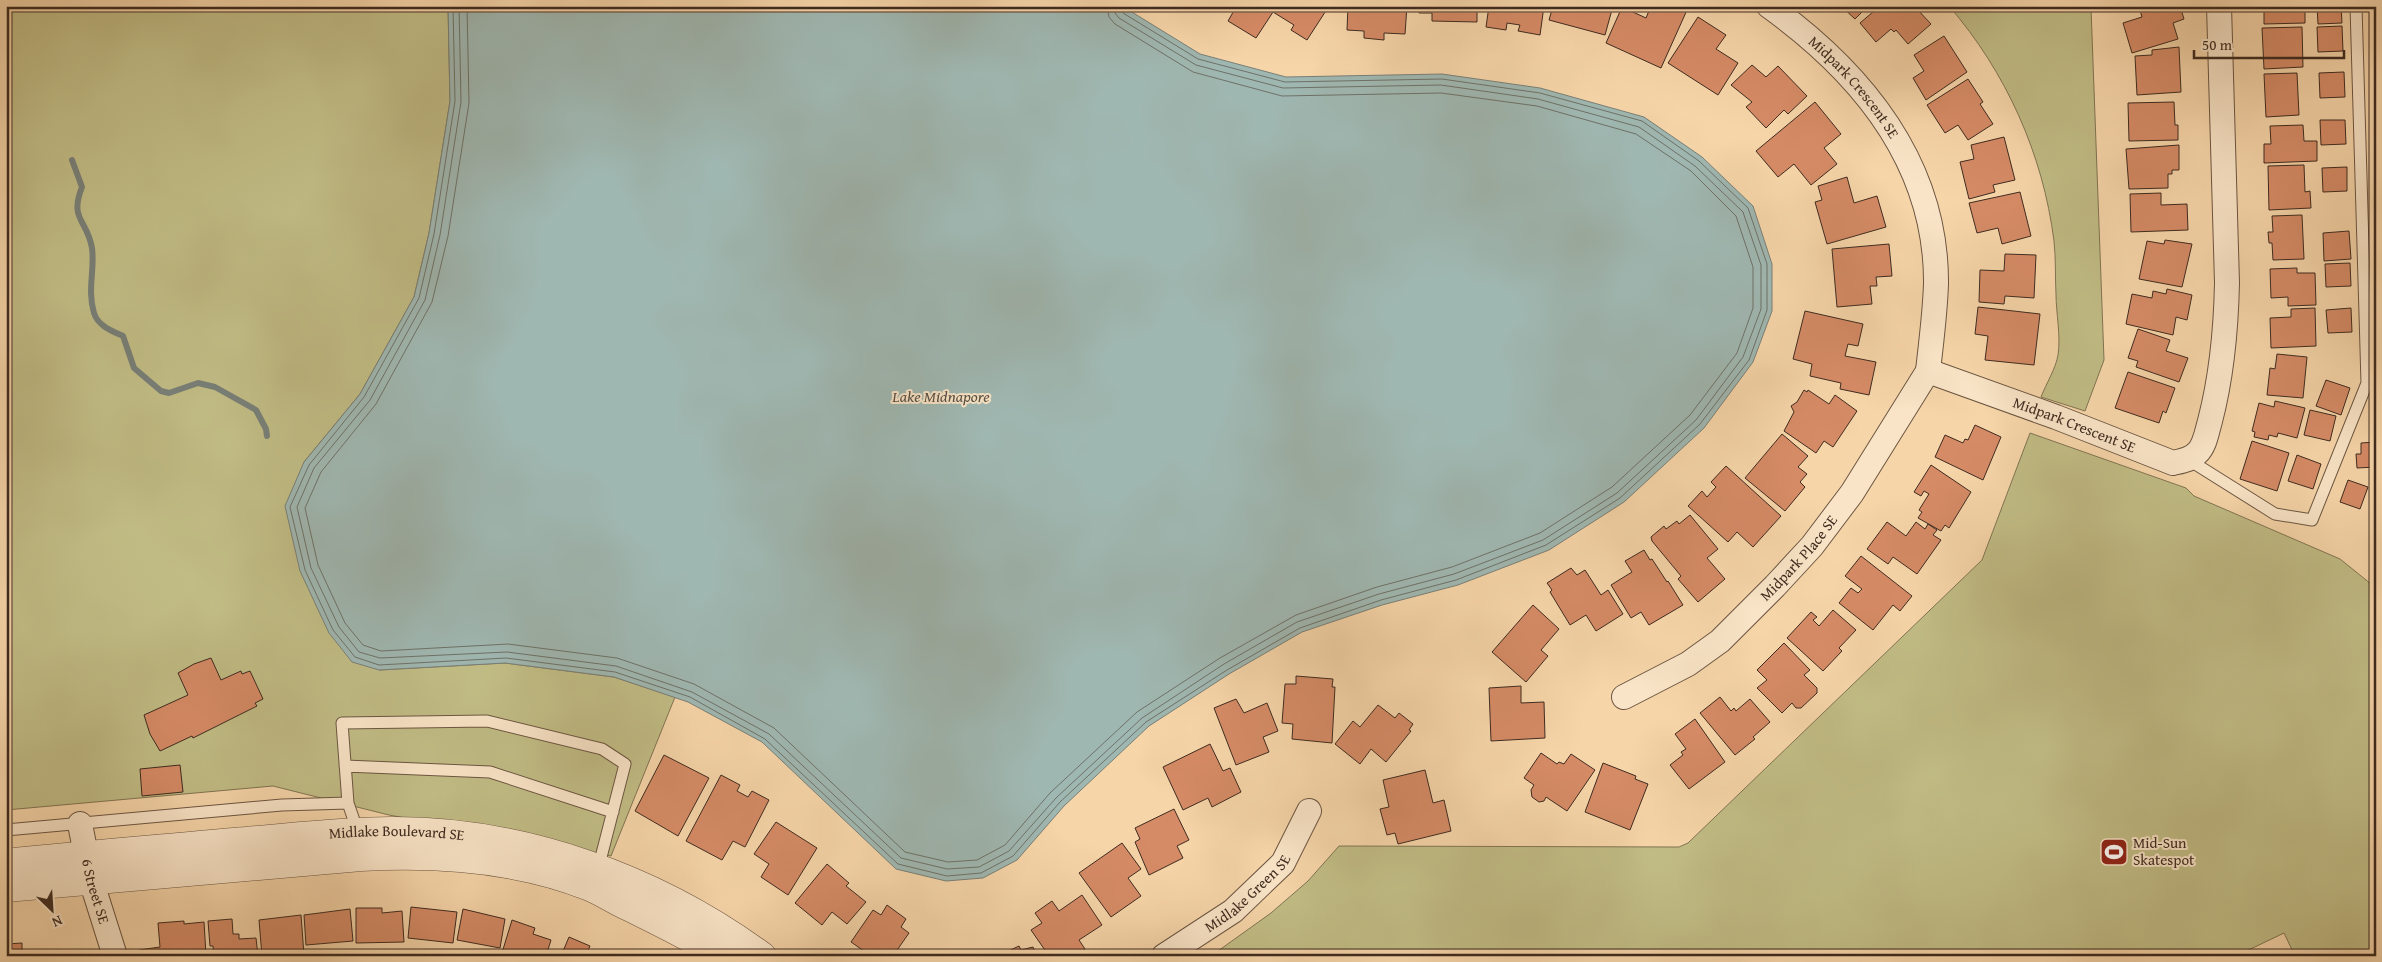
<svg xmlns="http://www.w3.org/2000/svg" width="2382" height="962" viewBox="0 0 2382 962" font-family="'Gentium Book Plus',serif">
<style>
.green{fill:#c1bc85;stroke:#807452}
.water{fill:#9fb7b1;stroke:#787f77}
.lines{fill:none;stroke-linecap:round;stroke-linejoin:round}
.shore{stroke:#6e7168;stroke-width:1}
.stream{stroke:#787f77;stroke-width:6}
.building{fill:#d58b66;stroke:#3e2b20}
.service-casing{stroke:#6c5642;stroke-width:13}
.minor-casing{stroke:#6c5642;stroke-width:26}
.tertiary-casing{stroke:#6c5642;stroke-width:29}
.service{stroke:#f9e4c7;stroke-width:11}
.minor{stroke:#f9e4c7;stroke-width:24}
.tertiary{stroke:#f9e4c7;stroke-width:28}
.labels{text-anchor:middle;stroke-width:4;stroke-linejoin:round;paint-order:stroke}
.street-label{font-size:15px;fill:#3e2b20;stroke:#f9e4c7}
.poi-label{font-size:15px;fill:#3e2b20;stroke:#f9e4c7;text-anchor:start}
.water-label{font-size:16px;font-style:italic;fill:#564e44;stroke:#f9e4c7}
</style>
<rect width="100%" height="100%" fill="#f6d5a9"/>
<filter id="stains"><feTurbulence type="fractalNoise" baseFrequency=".004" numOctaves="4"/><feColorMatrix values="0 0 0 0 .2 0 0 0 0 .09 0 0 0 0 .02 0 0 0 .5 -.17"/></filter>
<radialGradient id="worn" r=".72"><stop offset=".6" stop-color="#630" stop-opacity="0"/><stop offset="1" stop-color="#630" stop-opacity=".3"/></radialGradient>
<path class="green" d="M6,6H448L450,101L429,233L414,297L360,394L304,462L379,670L505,663L614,677L675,697L611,856L389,815L273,786L6,810Z
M1949,6L2091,8L2104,360L2085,411L2041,397C2046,384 2056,368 2058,355C2061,336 2056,313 2056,294C2055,277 2056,259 2054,241C2043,154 2006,72 1949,6Z
M2030,433L2186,488L2194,496L2340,559L2376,588V956H2295L2284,933L2236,956H1211L1271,913L1308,881L1339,846L1679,847L1688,843L1982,560Z"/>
<path class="water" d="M448,6H1122L1200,54L1286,77L1442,74L1540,88L1644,117L1702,157L1753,206L1772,264V311L1753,362L1704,428L1624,502L1549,550L1458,585L1382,605L1302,632L1229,674L1149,726L1064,806L1017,860L983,878L946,881L896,869L762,742L688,702L614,677L505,663L379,670L352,662L329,633L300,571L285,506L304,462L360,394L414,297L429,233L450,101Z"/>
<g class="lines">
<path class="shore" d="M453,6L455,101L434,234L419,298L364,397L309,465L290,507L305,570L333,630L355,657L379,665L506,658L615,672L690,697L765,739L898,864L947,876L981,873L1013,856L1060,802L1146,722L1227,670L1300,628L1381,600L1456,580L1546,545L1620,498L1700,424L1749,360L1767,310V264L1748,208L1699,161L1642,121L1540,93L1442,79L1285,82L1198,59L1123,13L1120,6
M459,6L461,102L440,235L425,300L370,400L314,468L297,507L311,568L339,627L359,652L380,658L507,652L616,666L692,692L769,734L901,858L947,869L979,867L1009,851L1056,798L1142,718L1224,664L1297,622L1379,594L1454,574L1543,540L1617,493L1696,420L1743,357L1761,309V265L1743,212L1695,166L1639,127L1538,99L1441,85L1283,88L1196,65L1119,18L1115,13L1114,6
M467,6L469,103L448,236L432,302L376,404L321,472L305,508L318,565L345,623L363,645L381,651L508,644L617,658L694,684L774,728L905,852L948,862L977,860L1005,845L1050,793L1137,712L1220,658L1296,615L1377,587L1452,567L1540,533L1612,487L1690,415L1737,353L1753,308V267L1736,216L1691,171L1636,134L1537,106L1441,93L1282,96L1193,72L1115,24L1109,17L1107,6"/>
<path class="stream" d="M72,160L82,187C69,220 87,219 92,248C95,269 87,290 94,313C98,326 112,331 123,336L134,368L161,391L169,393L198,383L215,387L256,410L266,429L267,436"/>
</g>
<path class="building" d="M1241,6H1329L1307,40L1291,30L1294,25L1273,12L1256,38L1228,21L1236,7L1239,9Z
M1348,6H1407L1405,34L1384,33V40L1364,38V31L1347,30Z
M1419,6H1477V22L1432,21V13H1419Z
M1489,6H1544L1540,35L1518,31L1520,25L1507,23L1506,30L1486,27Z
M1553,6H1613L1605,35L1549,20Z
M1651,6H1678L1687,10L1661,68L1606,43L1622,7L1646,18Z
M1841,6H1868L1855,19Z
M1880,6H1917L1916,8L1931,24L1908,44L1896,30L1894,32L1891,29L1876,42L1860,23Z
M2180,6L2184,19L2173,23L2178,39L2132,53L2123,23L2142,17L2140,10L2153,6Z
M2264,6H2305V23L2264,24Z
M2317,6H2341L2342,23L2318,24Z
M1698,17L1726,35L1716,49L1738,63L1718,95L1668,63Z
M2342,26L2343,51L2318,52L2317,27Z
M2302,27L2303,67L2264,69L2262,28Z
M1944,36L1967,72L1926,100L1913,78L1924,71L1914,55Z
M2179,47L2181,92L2137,95L2135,56L2152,55V50Z
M1752,65L1766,77L1778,66L1807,96L1788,114L1784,110L1766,128L1746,107L1752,102L1731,85Z
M2344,72L2345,97L2320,98L2319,73Z
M2297,73L2299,115L2266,117L2264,74Z
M1968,79L1983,102L1980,104L1993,124L1968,140L1958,125L1945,133L1927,105Z
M1815,102L1841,134L1824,148L1837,164L1811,185L1794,164L1778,177L1756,151Z
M2174,102L2175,125H2178V140L2129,141L2128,103Z
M2320,120H2345L2346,144L2321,145Z
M2303,125L2304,141H2317V161L2264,163V144H2271L2270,126Z
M2004,137L2015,180L1993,185L1995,192L1969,199L1960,162L1974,159L1971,145Z
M2179,145V170H2172V174H2168V188L2129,189L2126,149Z
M2304,165L2305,192L2310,191L2311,208L2269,210L2268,166Z
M2347,167V191L2323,192L2322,168Z
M1847,177L1854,203L1877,196L1886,227L1827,244L1815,202L1822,200L1818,186Z
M2020,192L2031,236L2002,244L1998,228L1977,233L1969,203Z
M2161,193V205L2187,204L2188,230L2131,232L2130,194Z
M2302,215L2304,259L2273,260L2272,243H2269L2268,232H2273L2272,216Z
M2349,231L2351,259L2324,261L2323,233Z
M2165,240L2192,244L2182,287L2139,279L2147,241L2164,244Z
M1889,244L1892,276L1876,277L1877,286H1870L1872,304L1837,307L1832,249Z
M2005,254L2036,255L2034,298L2005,296L2004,304L1979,302L1980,270L2004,271Z
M2350,263L2351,286L2326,287L2325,264Z
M2297,268V273H2315L2316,305L2288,306V297L2271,298L2270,269Z
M2167,289L2192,295L2187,320L2176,317L2173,335L2126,324L2132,294L2152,298L2153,291L2166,294Z
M1978,307L2040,314L2034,365L1985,360L1988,336L1975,334Z
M2315,308L2316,346L2271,348L2270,318L2291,317V309Z
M2351,308L2352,332L2328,333L2326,310Z
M1805,311L1863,324L1858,346L1848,344L1845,356L1876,362L1869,395L1840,389L1841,383L1810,376L1812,364L1793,359Z
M2138,329L2170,340L2166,351L2188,358L2179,382L2136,367L2138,361L2128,358Z
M2277,354L2307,357L2303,398L2267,395L2270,368L2275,369Z
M2128,372L2175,388L2166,413L2163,411L2159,423L2115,408Z
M2326,380L2350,388L2341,415L2316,406Z
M1804,390L1807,392L1808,390L1829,404L1835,395L1857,411L1833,447L1824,441L1816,453L1784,431L1794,412L1791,406L1797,402Z
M2275,401L2305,408L2297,438L2278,433L2277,437L2269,435L2268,440L2254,437L2255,432L2252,431L2259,403L2274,407Z
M2310,410L2336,416L2330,441L2304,435Z
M1975,425L2001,437L1983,480L1935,457L1945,435L1963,443L1965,439L1968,440Z
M1782,434L1808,456L1798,467L1807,474L1800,482L1805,487L1785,511L1745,478Z
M2252,441L2289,453L2277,491L2240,479Z
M2376,442V467L2357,468L2356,454H2361V443Z
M2297,455L2321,464L2313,489L2288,481Z
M1931,465L1971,492L1949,528L1945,525L1941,531L1918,518L1922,512L1919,510L1929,494L1924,491L1921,496L1914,492Z
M1726,466L1781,516L1753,547L1737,532L1728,542L1688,506L1702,491L1707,497L1716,487L1711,482Z
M2348,480L2368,487L2360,509L2340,502Z
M1690,515L1718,549L1707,558L1725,579L1698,602L1678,579L1681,576L1652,541L1651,537L1664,526L1666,529L1677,521L1679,524Z
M1887,522L1906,536L1916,522L1925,529L1928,524L1937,530L1933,535L1941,540L1917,574L1893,557L1888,564L1867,549Z
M1644,550L1650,560L1652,559L1667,582L1668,581L1683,605L1649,625L1641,612L1631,618L1611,585L1632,572L1625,561Z
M1861,556L1912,596L1900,611L1893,605L1873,630L1839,603L1851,588L1858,593L1862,589L1845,576Z
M1571,568L1577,575L1585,570L1601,595L1608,590L1623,614L1596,631L1586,615L1570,625L1550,592L1552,590L1547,583Z
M1533,605L1559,629L1541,650L1548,656L1526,682L1492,652Z
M1833,610L1856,630L1839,648L1842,651L1823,671L1787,638L1811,612L1817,617L1813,620L1819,626Z
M1784,643L1810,670L1804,675L1817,688V693L1801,708H1796L1792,703L1782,713L1757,688L1767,680L1757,670Z
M211,658L221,680L241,671L242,674L250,671L263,699L255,703L257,706L193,738L192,736L160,751L150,734L144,715L188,695L178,673L194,664Z
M1296,676L1333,679L1332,687H1335L1332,743L1292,739L1293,724L1282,723L1285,684H1296Z
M1521,686V703L1544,702L1545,738L1491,741L1489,688Z
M1720,697L1731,711L1734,708L1736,711L1750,699L1770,722L1753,737L1755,739L1735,755L1700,713Z
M1236,699L1244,713L1267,703L1278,731L1263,737L1269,752L1236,765L1214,708Z
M1378,705L1395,718L1399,713L1413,724L1409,730L1411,731L1386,762L1371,749L1360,764L1335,744L1353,721L1360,727Z
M1695,719L1725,762L1689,789L1670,765L1683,755L1681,752L1686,749L1675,734Z
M1210,744L1223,771L1230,768L1241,792L1212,807L1208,798L1183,810L1163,767Z
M1541,753L1557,764L1559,762L1564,764L1571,754L1595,770L1567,811L1546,797L1544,801L1539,802L1532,797L1531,790L1534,785L1524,778Z
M664,755L709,778L678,836L635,811Z
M1603,763L1636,776L1635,779L1648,784L1630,830L1585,812Z
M180,765L183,792L142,796L140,769Z
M1425,770L1433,803L1444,800L1451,831L1398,844L1395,833L1387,835L1380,809L1389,807L1383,780Z
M721,775L740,785L737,791L748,797L752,791L769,800L745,847L733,841L722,860L686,841Z
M1174,809L1189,840L1177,846L1183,858L1149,875L1135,842L1140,839L1135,828Z
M776,822L817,848L788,895L761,877L769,864L754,854Z
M1122,843L1141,869L1128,878L1141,896L1111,917L1079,873Z
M827,864L849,883L846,886L866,902L847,924L832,912L822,925L795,903Z
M1082,895L1102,925L1079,940L1085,949L1075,956H1049L1031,930L1042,923L1035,913L1052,901L1059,911Z
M887,905L906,919L901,927L909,933L893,956H866L867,953L851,942L873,910L881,915Z
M411,907L457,912L453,943L408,938Z
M356,908H382V913L402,911L404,942L356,943Z
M350,909L353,941L306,945L304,915Z
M463,909L505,919L500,948L457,940Z
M301,915L304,955L262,956L259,920Z
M232,919L233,934H239V939L256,938L258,956H214L213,946H210L208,921Z
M512,920L535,928L533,934L551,940L546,956H501Z
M184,921V924L204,922L206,955L140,956L139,950L160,947L158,923Z
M569,937L590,946L587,953L594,956H561Z
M22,943V956H6V944Z
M1019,946L1021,950L1033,947L1037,956H998Z"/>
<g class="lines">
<defs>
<path id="service" d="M2189,460L2275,514L2312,520L2367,383L2356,6
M345,766L490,772L613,812
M6,830L282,805L348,803
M358,832L348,803L342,723L487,721L602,749L625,764L598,869"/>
<g id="minor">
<path id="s1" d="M1769,6C1862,73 1937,164 1936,284C1935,314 1931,343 1928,371L2056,417L2173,463C2182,461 2190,460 2197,453C2205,446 2207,431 2210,421C2222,375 2226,330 2227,283L2219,6"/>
<path id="s2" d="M1624,697L1688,664L1720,641L1775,586L1812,546L1852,493L1928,371"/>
<path id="s3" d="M80,824L91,880L115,956"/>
<path id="s4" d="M1164,956L1233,911L1283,863L1309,811"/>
</g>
<g id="tertiary">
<path id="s5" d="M6,863C82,855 158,849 234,842C286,838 338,831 391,831C522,830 656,878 762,956"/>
<path d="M6,888L361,857C437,853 518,858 590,887C602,892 614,900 627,906C659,922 691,937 721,956"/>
</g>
</defs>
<use href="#service" class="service-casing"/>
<use href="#minor" class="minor-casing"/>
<use href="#tertiary" class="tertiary-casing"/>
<use href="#service" class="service"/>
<use href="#minor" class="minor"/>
<use href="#tertiary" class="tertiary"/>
</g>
<defs>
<symbol id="stadium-square" viewBox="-11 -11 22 22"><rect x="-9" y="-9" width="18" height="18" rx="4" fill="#8f2418" stroke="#f9e4c7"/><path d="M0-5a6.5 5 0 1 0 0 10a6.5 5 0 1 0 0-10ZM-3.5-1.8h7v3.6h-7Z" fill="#fff"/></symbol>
</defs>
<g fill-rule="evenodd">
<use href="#stadium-square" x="2098" y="836" width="32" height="32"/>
</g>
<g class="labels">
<g class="street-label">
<text dy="5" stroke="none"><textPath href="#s1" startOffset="118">Midpark Crescent SE</textPath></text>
<text dy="5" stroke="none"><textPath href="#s1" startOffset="581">Midpark Crescent SE</textPath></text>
<text dy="5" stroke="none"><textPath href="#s2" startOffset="226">Midpark Place SE</textPath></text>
<text dy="5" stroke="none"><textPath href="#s5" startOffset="392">Midlake Boulevard SE</textPath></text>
<text dy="5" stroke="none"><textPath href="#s3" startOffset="69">6 Street SE</textPath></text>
<text dy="5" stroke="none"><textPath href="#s4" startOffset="105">Midlake Green SE</textPath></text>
</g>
<g class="poi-label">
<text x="2133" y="848">Mid-Sun<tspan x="2133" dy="17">Skatespot</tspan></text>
</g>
<g class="water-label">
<text x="941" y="402">Lake Midnapore</text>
</g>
</g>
<rect width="2382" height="962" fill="none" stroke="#f6d5a9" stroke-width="25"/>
<rect x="8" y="8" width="2367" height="947" fill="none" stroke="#3e2b20" stroke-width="2.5"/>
<rect x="12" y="12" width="2357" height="937" fill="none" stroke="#3e2b20"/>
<g transform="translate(52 910) rotate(155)" stroke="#f9e4c7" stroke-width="4" paint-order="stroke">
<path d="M0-4L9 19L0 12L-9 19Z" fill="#3e2b20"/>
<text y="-8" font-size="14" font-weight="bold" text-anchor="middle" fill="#3e2b20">N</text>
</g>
<path d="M2194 50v8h150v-8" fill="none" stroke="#3e2b20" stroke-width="2.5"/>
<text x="2202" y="50" font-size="15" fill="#3e2b20" stroke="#f9e4c7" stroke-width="4" paint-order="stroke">50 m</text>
<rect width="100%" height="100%" filter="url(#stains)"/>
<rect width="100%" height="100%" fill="url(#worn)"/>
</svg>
